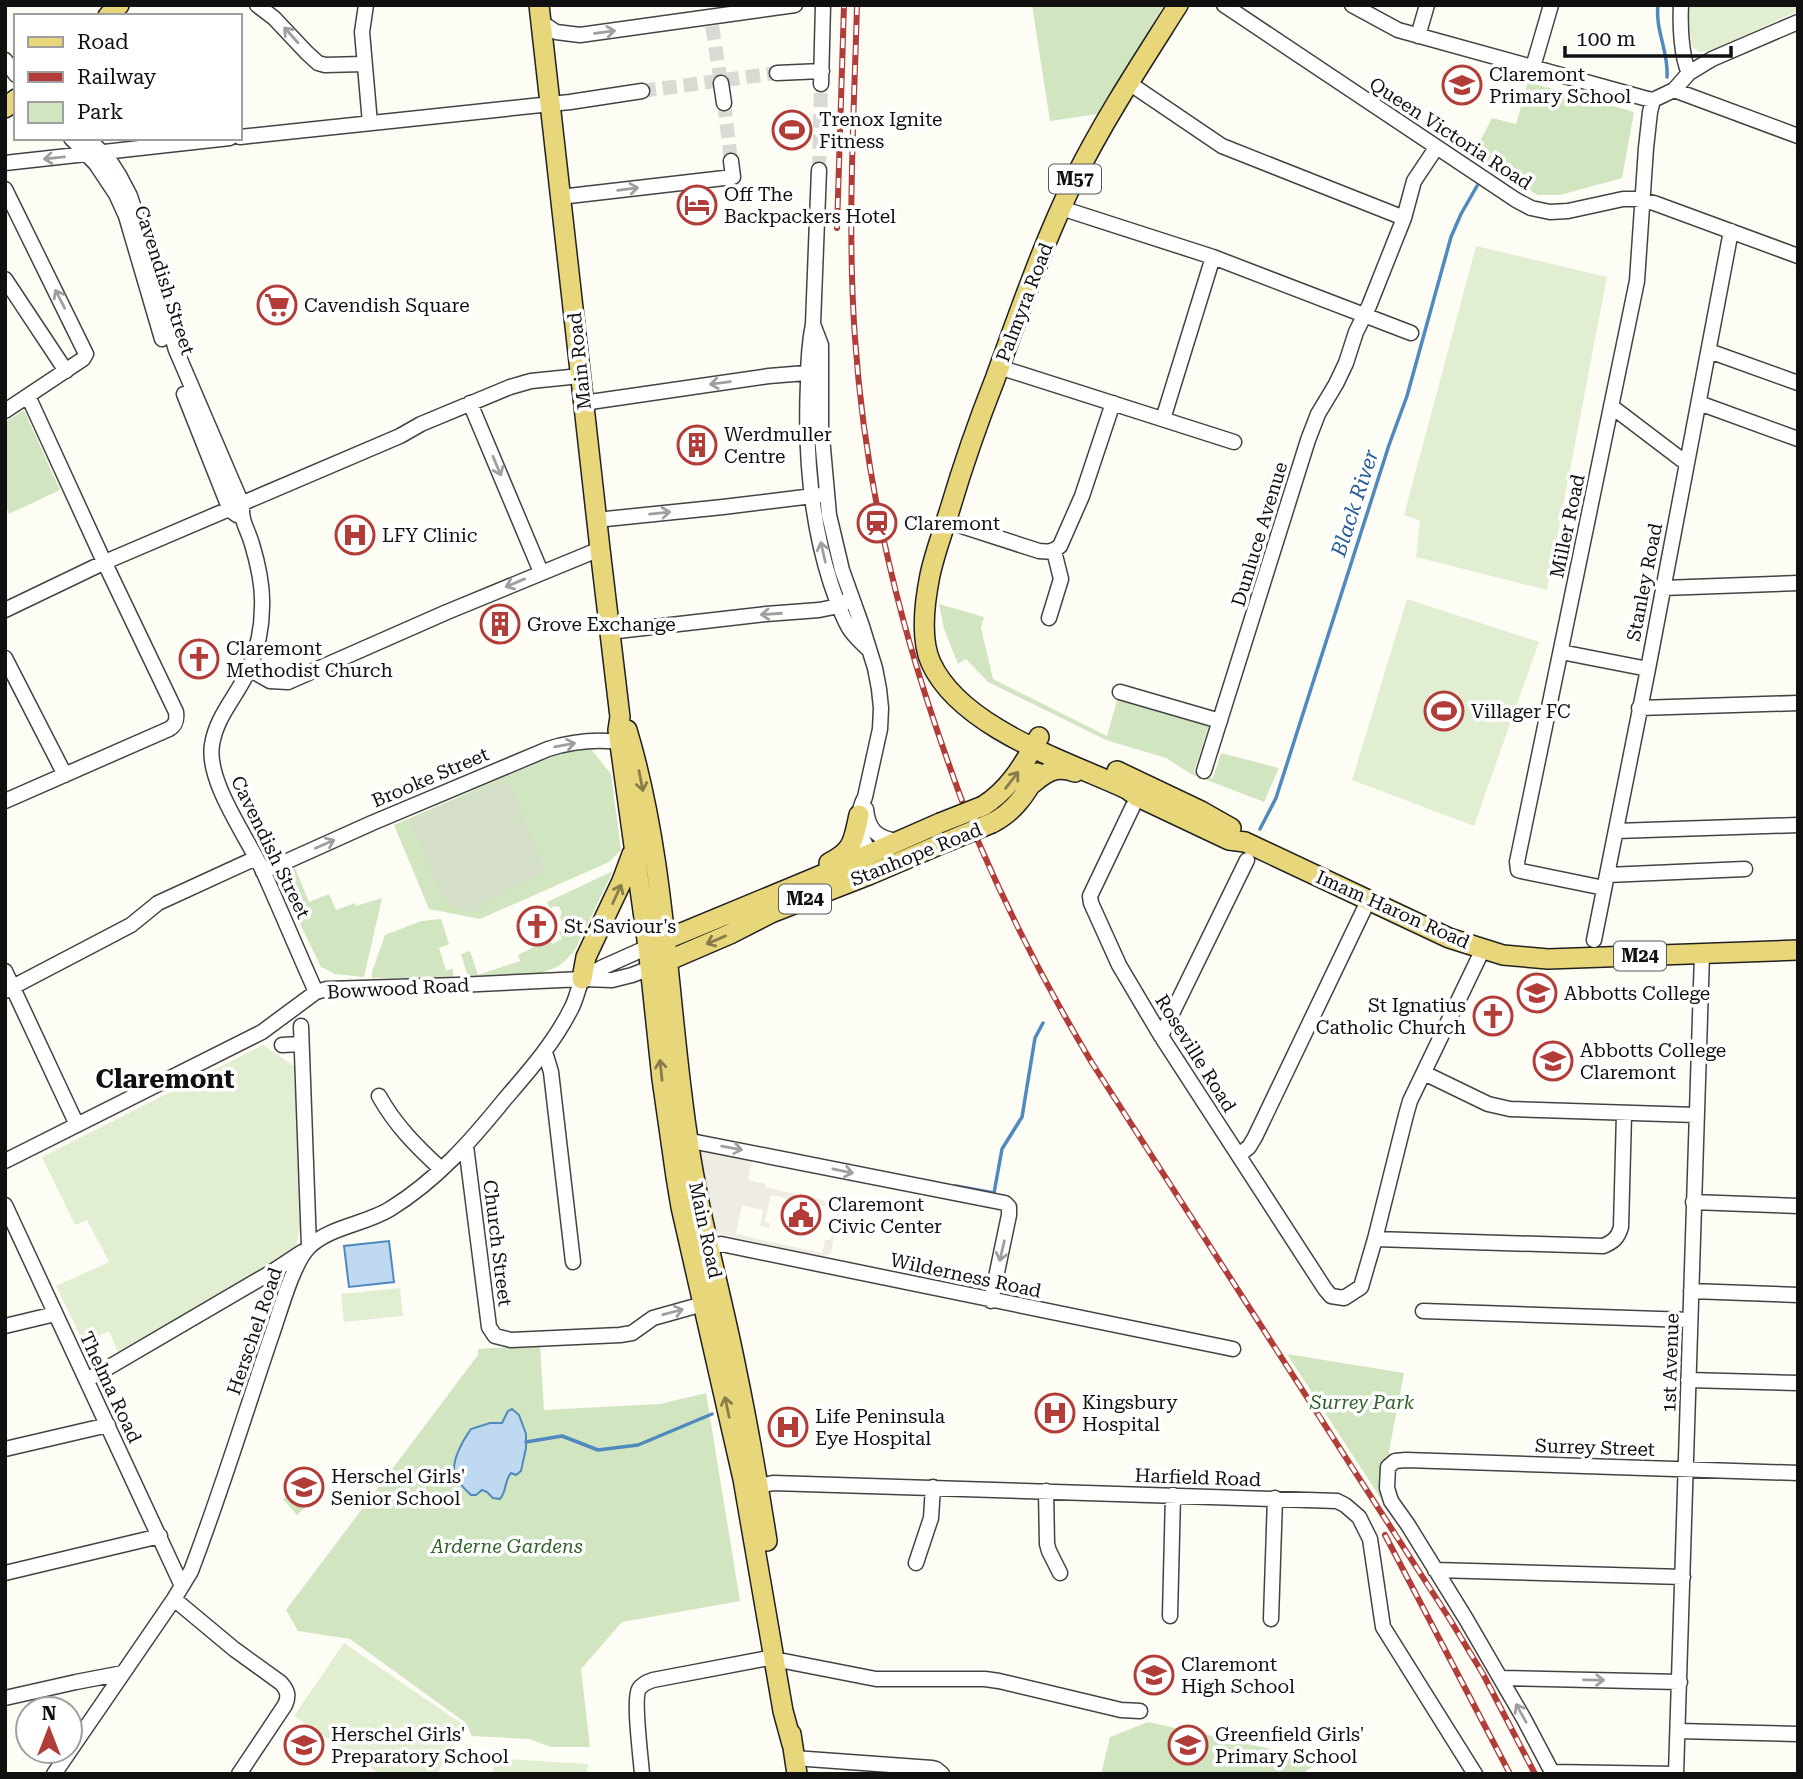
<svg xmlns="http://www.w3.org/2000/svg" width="1803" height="1779" viewBox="0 0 1803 1779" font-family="'Roboto Serif',serif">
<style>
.green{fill:#d1e5c1}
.cemetery{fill:#d5dfc7}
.pitch{fill:#e2eed2}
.plaza{fill:#efede3}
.water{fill:#bfdaf0;stroke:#4f89be;stroke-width:2}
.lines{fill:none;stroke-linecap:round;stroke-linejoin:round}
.stream{stroke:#4f89be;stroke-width:3.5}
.minor-tunnel{stroke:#dad9d3;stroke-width:14;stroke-dasharray:14 7;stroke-linecap:butt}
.minor-casing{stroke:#434343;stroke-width:17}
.major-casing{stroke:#212121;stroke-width:22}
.minor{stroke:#fff;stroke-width:14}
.major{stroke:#e8d67a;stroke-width:19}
.rail-casing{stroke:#b13c38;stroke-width:6}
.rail{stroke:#fff;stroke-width:3.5;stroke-dasharray:10;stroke-linecap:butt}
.major-bridge-casing{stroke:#212121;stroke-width:22;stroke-linecap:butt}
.major-bridge{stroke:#e8d67a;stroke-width:19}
.oneway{stroke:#9f9f9f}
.oneway2{stroke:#877d4a}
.labels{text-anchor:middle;stroke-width:7;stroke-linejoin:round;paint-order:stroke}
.shield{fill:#fff;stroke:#585858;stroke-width:2}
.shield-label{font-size:18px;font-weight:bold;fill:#101010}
.poi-label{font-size:19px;fill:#101010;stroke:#fff;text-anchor:start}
.street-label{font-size:19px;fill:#101010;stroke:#fff}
.park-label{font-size:19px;font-style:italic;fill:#2f6127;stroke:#fff}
.water-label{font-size:21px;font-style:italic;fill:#275c94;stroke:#fff}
.district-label{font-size:26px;font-weight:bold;fill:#101010;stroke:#fff}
</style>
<rect width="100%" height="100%" fill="#fefdf5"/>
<path class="green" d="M1032,5H1164L1098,114L1050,121Z
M1528,82L1634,112L1622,178L1560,195H1538L1473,155L1492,118L1516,124Z
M24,410L60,490L9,514L5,505V422Z
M939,604L984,617L981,628L993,679L1107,736L1118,697L1209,725L1194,772L1213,778L1221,753L1279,768L1264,802L1191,774L1166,758L1106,740L988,682L966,659L958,664L944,629Z
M591,749L611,774L621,850L609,862L480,919L429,909L394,825L539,762L564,752Z
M295,868L309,902L329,894L336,910L355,903L356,906L382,898L364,977L335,974L321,967L281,885L286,872Z
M613,871L575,950L565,961L557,967L536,975L468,977L461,954L470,951L478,975L520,961L518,955L550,939L552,944L562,939L559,932L569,927L566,920L562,922L560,917L562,912L559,907L554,906L550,908L547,902Z
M441,919L449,944L439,948L446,970L453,969V978H372V972L385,935L421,921Z
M540,1345L544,1410L660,1404L706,1393L740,1601L622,1622L581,1669L590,1747H551L529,1739L472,1736L466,1723L350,1639L298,1631L286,1610L478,1355V1349Z
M1287,1354L1404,1373L1389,1451L1390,1458L1382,1471L1381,1499Z
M307,1479L320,1494L297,1515L283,1499Z
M1148,1722L1321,1760L1302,1774H1101L1110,1737Z"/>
<path class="cemetery" d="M508,779L545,869L472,913L452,906L441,893L409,820Z"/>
<path class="pitch" d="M1689,5H1798V11L1712,50L1700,52L1692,47L1688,14Z
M1476,246L1607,277L1547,590L1416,557L1420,521L1404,515Z
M1407,599L1539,642L1474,826L1352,780Z
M263,1045L294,1066L300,1228L295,1250L118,1352L109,1331L84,1343L56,1286L109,1262L87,1220L75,1225L42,1157Z
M400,1288L403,1316L344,1322L341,1294Z
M344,1643L468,1728L436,1774H380L294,1716Z
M494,1758L588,1764L587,1774H493Z"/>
<path class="plaza" d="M702,1148L752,1159L748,1180L765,1184V1187L837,1203L835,1209L771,1195L765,1221L770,1223L769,1228L760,1226L763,1210L742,1205L736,1234L822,1253L825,1240H830L836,1209L839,1213L831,1252L828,1255L823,1256L722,1235L716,1232L712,1226L698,1151Z"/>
<path class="water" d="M389,1241L394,1282L349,1287L344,1246Z
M512,1409L519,1415L526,1434V1448L521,1471L516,1475L511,1473C504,1481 507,1491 500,1499L493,1498L487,1492L482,1490L476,1495H471C466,1490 458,1483 456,1477C449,1464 463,1440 471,1429L490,1423H502L508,1411Z"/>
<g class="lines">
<path class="stream" d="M1658,5C1655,31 1669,52 1667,77
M1260,829L1276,798L1389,445L1407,396L1451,237L1461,214L1477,186
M956,1186L994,1193L1002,1149L1022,1117L1035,1038L1043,1023
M526,1442L562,1436L598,1450L638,1445L712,1414"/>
<path class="minor-tunnel" d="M712,26L721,83
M642,91L777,73
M724,103L731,161
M819,170L821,84"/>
<defs>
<path id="minor" d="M257,5L274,18L307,53L318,63L325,65L364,64
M366,5L362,32L370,123
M1224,5L1516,200L1531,208L1550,212L1568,211L1623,199H1635L1654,203L1798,256
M1352,5L1398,30L1644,98L1653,100L1674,90L1798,136
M1681,5C1680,24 1681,56 1689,73
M541,22L556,32L580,35L795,5
M1418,36L1427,5
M5,60L16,75
M1533,67L1551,5
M777,73L822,71
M721,83L724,103
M1129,83L1222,146L1404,218
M821,84L823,5
M1674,90L1689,73L1712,59L1798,22
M240,137L570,102L642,91
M71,138L96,164L116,194L126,216L162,339
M88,138L110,161L119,175L130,196L141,230L176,350L242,504C241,523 247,527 252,544C258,564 263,587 262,607C262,627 257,650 249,669C238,695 216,716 212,745C206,781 247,837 263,871C281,911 298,952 316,992
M5,163L230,138
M819,170L813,324C809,344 808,362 808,383C805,450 810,519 831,584C836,598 841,615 849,628C853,635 861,642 867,648
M5,189L86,354L83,359L5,411
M560,197L733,177L731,161
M1061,208L1213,257L1411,333
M5,279L66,371
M813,324L821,345V426L829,515L842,570L861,623L875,668L879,689L881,708L880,729L865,797C855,815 859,836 870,853
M1709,351L1798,383
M999,367L1234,442
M184,394L230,510L237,515
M470,403L541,572
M583,403L769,376L818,372
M1699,403L1798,439
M1611,406L1686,463
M1163,419L1213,257
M596,520L723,507L821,495
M946,521L1039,551C1048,552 1053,552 1060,546L1082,496L1113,403
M1663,588L1798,583
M5,610L105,562L400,436L421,424L510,387L531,381L580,376
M1049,618L1061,579L1054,551
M609,632L766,614L819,610L839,606L846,601
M1561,652L1648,669
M5,658L65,775
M249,669L270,681L288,682L447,612L600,549
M1120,692L1220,721
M1639,708L1798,703
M1204,771L1308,440L1318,414L1336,384L1346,363L1356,332L1369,306L1404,218L1414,181L1436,148
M5,801L169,729C176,725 177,720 176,712L100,553L28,396
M1133,806L1090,896L1091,903L1119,965L1161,1036L1325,1289L1331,1296L1344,1298L1361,1287L1375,1239L1406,1115L1410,1101L1483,949
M866,809C868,830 877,838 897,841
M1616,831L1798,825
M263,872L372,823L548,749C573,741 602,739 627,743
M1607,875L1745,869
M1604,888L1521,871L1518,870L1517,862L1637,281L1646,148L1650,112L1653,100
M1594,940L1648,669L1731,231
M5,971L77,1125
M583,978L601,968L648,947
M5,991L131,925L158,903L256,858
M301,1026L309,1247
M1161,1036L1247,860
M282,1045L301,1044
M545,1052L551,1072L573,1262
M1424,1073L1488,1104L1510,1109L1696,1115
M379,1096C395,1125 417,1147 441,1169
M681,1139L1005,1203L1009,1207V1215L991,1301
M466,1146L489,1327L495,1336L511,1340L620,1335L632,1333L653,1318L703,1304
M1239,1155L1249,1147L1255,1137L1369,899
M5,1161L262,1032L316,992L327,989L458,985L582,979L612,980L632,975L650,968
M1693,1202L1798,1206
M5,1205L182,1586
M1375,1239L1603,1246C1613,1242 1618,1238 1621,1227L1624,1114
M700,1249L721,1244L1233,1349
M1691,1291L1798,1295
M1423,1311L1690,1320
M5,1326L55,1314
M87,1380L270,1273L302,1252
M1688,1380L1798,1383
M5,1449L108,1425
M750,1488L773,1483L1337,1501L1345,1505L1359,1517L1370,1539L1383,1627L1475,1774
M1046,1491L1047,1544L1049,1551L1060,1573
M916,1563L931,1518L933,1487
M1435,1570L1683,1577
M5,1573L160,1536
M174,1599L234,1649L281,1683C288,1691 289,1696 285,1705L239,1774
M1170,1616L1173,1495
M1271,1619L1275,1498
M784,1661L876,1679H985L999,1681L1121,1710L1140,1711
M1501,1678L1680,1682
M5,1698L76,1682L123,1673
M1678,1731L1798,1734
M794,1758L932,1768L936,1769L942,1774
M1552,1772L1676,1774L1702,954
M54,1774L174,1599L191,1571C220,1495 244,1417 270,1340C279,1316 292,1264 309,1247C329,1227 366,1224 390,1209C437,1180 471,1141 505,1099C529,1071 554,1043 571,1009C576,1000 578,989 582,979
M642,1774C641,1759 633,1699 639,1689C642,1684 647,1682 653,1680L774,1657
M1553,1774L1524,1719L1466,1619L1408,1525L1391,1501L1387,1488L1388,1467L1395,1461L1406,1460L1798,1473"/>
<path id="major" d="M539,5L600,549L620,717L618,730L648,947L662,1079L676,1177L681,1207L743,1479L783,1711L792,1744
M1178,5C1142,62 1105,118 1075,178C1043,243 1020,311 995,379C978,422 963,465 950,509C943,531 935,552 930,575C925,600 920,639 931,663C961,728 1066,761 1127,789L1138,797L1229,840L1245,842L1449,938L1503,955L1548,959L1798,950
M108,16L119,5
M5,108L16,99
M627,730C667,863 667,1003 688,1140C699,1217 721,1292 736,1368C748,1426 758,1483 767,1541
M1117,771L1201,811L1231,828
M1032,784C1046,772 1056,765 1075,772
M983,806C1009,790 1024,764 1039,737
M992,823C1014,812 1026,794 1037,773
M829,863C854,850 853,841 859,815
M655,944L824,874L940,823
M658,965L730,934L771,913L869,875L946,842
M582,979L586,957L622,881L632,854
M791,1734L797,1774"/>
</defs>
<use href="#minor" class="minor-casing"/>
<use href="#major" class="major-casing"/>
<use href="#minor" class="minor"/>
<use href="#major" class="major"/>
<defs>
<path id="rail" d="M857,5C854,116 847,227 855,338C864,470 893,601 936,727C949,765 962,804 978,841C1011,918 1049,991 1092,1063L1449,1618L1483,1674L1535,1774
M837,228L844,5
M1385,1535L1510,1774"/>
</defs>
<use href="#rail" class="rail-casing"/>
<use href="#rail" class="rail"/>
<defs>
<path id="major-bridge" d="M940,823L983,806
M946,842L992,823"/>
</defs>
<use href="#major-bridge" class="major-bridge-casing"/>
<use href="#major-bridge" class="major-bridge"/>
</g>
<defs><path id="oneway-shaft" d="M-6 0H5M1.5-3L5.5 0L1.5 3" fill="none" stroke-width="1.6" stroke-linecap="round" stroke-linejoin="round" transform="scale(1.75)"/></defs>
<g class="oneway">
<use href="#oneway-shaft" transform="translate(605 32) rotate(-8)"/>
<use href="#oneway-shaft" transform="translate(291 35) rotate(-132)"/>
<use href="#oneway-shaft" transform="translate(54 158) rotate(174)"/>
<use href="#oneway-shaft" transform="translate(628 189) rotate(-7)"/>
<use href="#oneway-shaft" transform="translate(60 299) rotate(-117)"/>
<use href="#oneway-shaft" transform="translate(720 383) rotate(172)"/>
<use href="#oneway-shaft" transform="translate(497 466) rotate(67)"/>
<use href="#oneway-shaft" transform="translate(660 513) rotate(-6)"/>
<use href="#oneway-shaft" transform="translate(823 552) rotate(-103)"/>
<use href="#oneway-shaft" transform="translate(515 583) rotate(157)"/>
<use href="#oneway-shaft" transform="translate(771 614) rotate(176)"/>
<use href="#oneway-shaft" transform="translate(565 745) rotate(-10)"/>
<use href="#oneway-shaft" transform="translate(325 844) rotate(-24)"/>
<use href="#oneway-shaft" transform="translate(732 1148) rotate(10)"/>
<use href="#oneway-shaft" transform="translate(843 1171) rotate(12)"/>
<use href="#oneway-shaft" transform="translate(1002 1251) rotate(103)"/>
<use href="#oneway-shaft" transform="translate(673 1312) rotate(-15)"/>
<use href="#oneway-shaft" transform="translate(1594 1680) rotate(1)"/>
<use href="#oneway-shaft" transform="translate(1521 1713) rotate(-119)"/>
</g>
<g class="oneway2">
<use href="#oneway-shaft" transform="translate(1012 780) rotate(-52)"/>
<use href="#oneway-shaft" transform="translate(641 781) rotate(79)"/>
<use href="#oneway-shaft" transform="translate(617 894) rotate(-65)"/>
<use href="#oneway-shaft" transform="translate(716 940) rotate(157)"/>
<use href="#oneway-shaft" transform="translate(661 1070) rotate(-96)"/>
<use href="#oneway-shaft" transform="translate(727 1407) rotate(-102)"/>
</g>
<defs>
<symbol id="school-ring" viewBox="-11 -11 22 22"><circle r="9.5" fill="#fff" stroke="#b13c38" stroke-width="1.5"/><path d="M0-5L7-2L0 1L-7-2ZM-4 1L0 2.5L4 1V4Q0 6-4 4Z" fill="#b13c38"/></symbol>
<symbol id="stadium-ring" viewBox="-11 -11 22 22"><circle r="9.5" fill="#fff" stroke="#b13c38" stroke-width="1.5"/><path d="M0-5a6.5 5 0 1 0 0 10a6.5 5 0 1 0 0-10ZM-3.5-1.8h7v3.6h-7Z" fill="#b13c38"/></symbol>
<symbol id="hotel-ring" viewBox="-11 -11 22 22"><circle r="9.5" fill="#fff" stroke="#b13c38" stroke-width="1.5"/><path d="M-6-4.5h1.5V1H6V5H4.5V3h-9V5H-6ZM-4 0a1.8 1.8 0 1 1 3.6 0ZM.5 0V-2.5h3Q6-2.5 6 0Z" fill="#b13c38"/></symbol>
<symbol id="supermarket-ring" viewBox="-11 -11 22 22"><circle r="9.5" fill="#fff" stroke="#b13c38" stroke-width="1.5"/><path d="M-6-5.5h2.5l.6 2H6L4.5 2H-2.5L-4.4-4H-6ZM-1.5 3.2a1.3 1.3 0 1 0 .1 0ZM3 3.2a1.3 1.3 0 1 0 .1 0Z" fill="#b13c38"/></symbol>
<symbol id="building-ring" viewBox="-11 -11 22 22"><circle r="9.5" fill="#fff" stroke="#b13c38" stroke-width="1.5"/><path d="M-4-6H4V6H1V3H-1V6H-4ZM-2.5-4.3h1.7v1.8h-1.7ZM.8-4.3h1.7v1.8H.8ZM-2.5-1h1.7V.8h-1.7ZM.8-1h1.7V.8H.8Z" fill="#b13c38"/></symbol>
<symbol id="station-ring" viewBox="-11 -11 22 22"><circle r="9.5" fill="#fff" stroke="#b13c38" stroke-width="1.5"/><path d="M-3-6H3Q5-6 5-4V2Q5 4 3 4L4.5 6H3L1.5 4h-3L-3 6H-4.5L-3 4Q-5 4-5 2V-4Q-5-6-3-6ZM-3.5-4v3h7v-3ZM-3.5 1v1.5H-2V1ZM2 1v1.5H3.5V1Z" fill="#b13c38"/></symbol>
<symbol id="hospital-ring" viewBox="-11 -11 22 22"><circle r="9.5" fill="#fff" stroke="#b13c38" stroke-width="1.5"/><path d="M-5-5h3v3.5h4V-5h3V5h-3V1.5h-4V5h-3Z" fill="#b13c38"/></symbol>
<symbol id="church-ring" viewBox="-11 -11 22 22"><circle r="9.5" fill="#fff" stroke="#b13c38" stroke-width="1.5"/><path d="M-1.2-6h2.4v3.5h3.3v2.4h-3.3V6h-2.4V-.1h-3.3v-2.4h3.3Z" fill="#b13c38"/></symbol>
<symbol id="civic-ring" viewBox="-11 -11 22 22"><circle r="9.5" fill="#fff" stroke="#b13c38" stroke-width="1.5"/><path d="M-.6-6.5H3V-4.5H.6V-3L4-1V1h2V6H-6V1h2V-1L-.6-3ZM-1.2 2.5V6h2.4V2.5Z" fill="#b13c38"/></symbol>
</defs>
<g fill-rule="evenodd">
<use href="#school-ring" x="1440" y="63" width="44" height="44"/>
<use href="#stadium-ring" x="770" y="108" width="44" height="44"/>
<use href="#hotel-ring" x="675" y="183" width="44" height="44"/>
<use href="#supermarket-ring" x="255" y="283" width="44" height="44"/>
<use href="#building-ring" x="675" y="423" width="44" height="44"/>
<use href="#station-ring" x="855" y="501" width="44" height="44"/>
<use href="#hospital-ring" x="333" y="513" width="44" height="44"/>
<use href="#building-ring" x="478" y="602" width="44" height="44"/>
<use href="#church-ring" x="177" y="637" width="44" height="44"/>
<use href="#stadium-ring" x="1422" y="689" width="44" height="44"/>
<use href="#church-ring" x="515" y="904" width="44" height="44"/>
<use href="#school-ring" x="1515" y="971" width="44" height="44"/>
<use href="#church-ring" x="1471" y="994" width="44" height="44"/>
<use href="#school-ring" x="1531" y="1039" width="44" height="44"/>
<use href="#civic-ring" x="779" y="1193" width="44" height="44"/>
<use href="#hospital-ring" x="1033" y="1391" width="44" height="44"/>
<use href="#hospital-ring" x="766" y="1405" width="44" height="44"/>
<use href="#school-ring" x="282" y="1465" width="44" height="44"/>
<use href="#school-ring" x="1132" y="1653" width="44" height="44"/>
<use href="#school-ring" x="282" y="1723" width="44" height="44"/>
<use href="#school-ring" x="1166" y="1723" width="44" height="44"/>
</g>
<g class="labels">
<g class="shield">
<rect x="1049" y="164.5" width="52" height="29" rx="5"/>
<rect x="779" y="884.5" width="52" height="29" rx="5"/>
<rect x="1614" y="941.5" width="52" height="29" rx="5"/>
</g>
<g class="shield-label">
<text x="1075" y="185">M57</text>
<text x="805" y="905">M24</text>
<text x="1640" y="962">M24</text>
</g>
<g class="poi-label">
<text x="1489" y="81">Claremont<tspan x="1489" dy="22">Primary School</tspan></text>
<text x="819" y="126">Trenox Ignite<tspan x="819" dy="22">Fitness</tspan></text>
<text x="724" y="201">Off The<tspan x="724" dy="22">Backpackers Hotel</tspan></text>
<text x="304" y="312">Cavendish Square</text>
<text x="724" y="441">Werdmuller<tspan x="724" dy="22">Centre</tspan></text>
<text x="904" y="530">Claremont</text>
<text x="382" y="542">LFY Clinic</text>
<text x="527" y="631">Grove Exchange</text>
<text x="226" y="655">Claremont<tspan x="226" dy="22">Methodist Church</tspan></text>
<text x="1471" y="718">Villager FC</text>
<text x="564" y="933">St. Saviour's</text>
<text x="1564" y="1000">Abbotts College</text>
<text x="1466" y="1012" text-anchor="end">St Ignatius<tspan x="1466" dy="22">Catholic Church</tspan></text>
<text x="1580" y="1057">Abbotts College<tspan x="1580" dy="22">Claremont</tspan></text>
<text x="828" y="1211">Claremont<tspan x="828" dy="22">Civic Center</tspan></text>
<text x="1082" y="1409">Kingsbury<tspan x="1082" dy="22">Hospital</tspan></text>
<text x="815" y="1423">Life Peninsula<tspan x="815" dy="22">Eye Hospital</tspan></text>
<text x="331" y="1483">Herschel Girls'<tspan x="331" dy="22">Senior School</tspan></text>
<text x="1181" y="1671">Claremont<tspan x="1181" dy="22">High School</tspan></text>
<text x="331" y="1741">Herschel Girls'<tspan x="331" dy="22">Preparatory School</tspan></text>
<text x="1215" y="1741">Greenfield Girls'<tspan x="1215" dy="22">Primary School</tspan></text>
</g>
<g class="street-label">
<text transform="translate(1451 133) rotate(33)" y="7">Queen Victoria Road</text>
<text transform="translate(165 280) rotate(72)" y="7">Cavendish Street</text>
<text transform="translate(1024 302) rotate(-69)" y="7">Palmyra Road</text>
<text transform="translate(579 361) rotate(-96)" y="7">Main Road</text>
<text transform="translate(1567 526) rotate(-78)" y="7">Miller Road</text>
<text transform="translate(1259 534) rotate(-73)" y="7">Dunluce Avenue</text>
<text transform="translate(1644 582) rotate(-79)" y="7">Stanley Road</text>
<text transform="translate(430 777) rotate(-23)" y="7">Brooke Street</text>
<text transform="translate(271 847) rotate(64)" y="7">Cavendish Street</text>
<text transform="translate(916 854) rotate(-22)" y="7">Stanhope Road</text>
<text transform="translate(1393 909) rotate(24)" y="7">Imam Haron Road</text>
<text transform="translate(398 988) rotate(-3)" y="7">Bowwood Road</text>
<text transform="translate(1196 1053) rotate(58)" y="7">Roseville Road</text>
<text transform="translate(706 1230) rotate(78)" y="7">Main Road</text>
<text transform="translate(498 1243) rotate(83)" y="7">Church Street</text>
<text transform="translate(966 1275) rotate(12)" y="7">Wilderness Road</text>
<text transform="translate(254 1331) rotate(-71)" y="7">Herschel Road</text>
<text transform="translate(1670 1363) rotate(-88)" y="7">1st Avenue</text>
<text transform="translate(111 1387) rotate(65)" y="7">Thelma Road</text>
<text transform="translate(1595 1447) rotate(2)" y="7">Surrey Street</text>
<text transform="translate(1198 1477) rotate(2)" y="7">Harfield Road</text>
</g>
<g class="park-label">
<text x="1362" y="1409">Surrey Park</text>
<text x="507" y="1553">Arderne Gardens</text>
</g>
<g class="water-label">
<text transform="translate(1355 503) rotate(-72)" y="7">Black River</text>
</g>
<g class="district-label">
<text x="165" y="1088">Claremont</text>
</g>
</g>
<rect width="1803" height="1779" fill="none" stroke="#101010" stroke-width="14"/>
<rect x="14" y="14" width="228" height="126" fill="#ffffff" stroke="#9f9f9f" stroke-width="2"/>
<rect x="28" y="37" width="35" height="10" fill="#e8d67a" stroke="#9f9f9f" stroke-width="2"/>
<text x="77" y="49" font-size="21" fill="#101010">Road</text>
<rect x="28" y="72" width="35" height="10" fill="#b13c38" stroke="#9f9f9f" stroke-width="2"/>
<text x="77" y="84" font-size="21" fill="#101010">Railway</text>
<rect x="28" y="102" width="35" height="21" fill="#d1e5c1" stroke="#9f9f9f" stroke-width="2"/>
<text x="77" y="119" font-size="21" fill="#101010">Park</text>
<g transform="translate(49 1730)"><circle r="33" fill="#ffffff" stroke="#9f9f9f" stroke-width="2"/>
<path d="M0-5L12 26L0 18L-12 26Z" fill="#b13c38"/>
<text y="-10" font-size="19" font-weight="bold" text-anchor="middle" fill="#101010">N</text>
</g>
<path d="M1565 46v10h166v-10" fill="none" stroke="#101010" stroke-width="3.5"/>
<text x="1576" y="46" font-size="21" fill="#101010" stroke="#ffffff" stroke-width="5" paint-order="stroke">100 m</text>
</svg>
